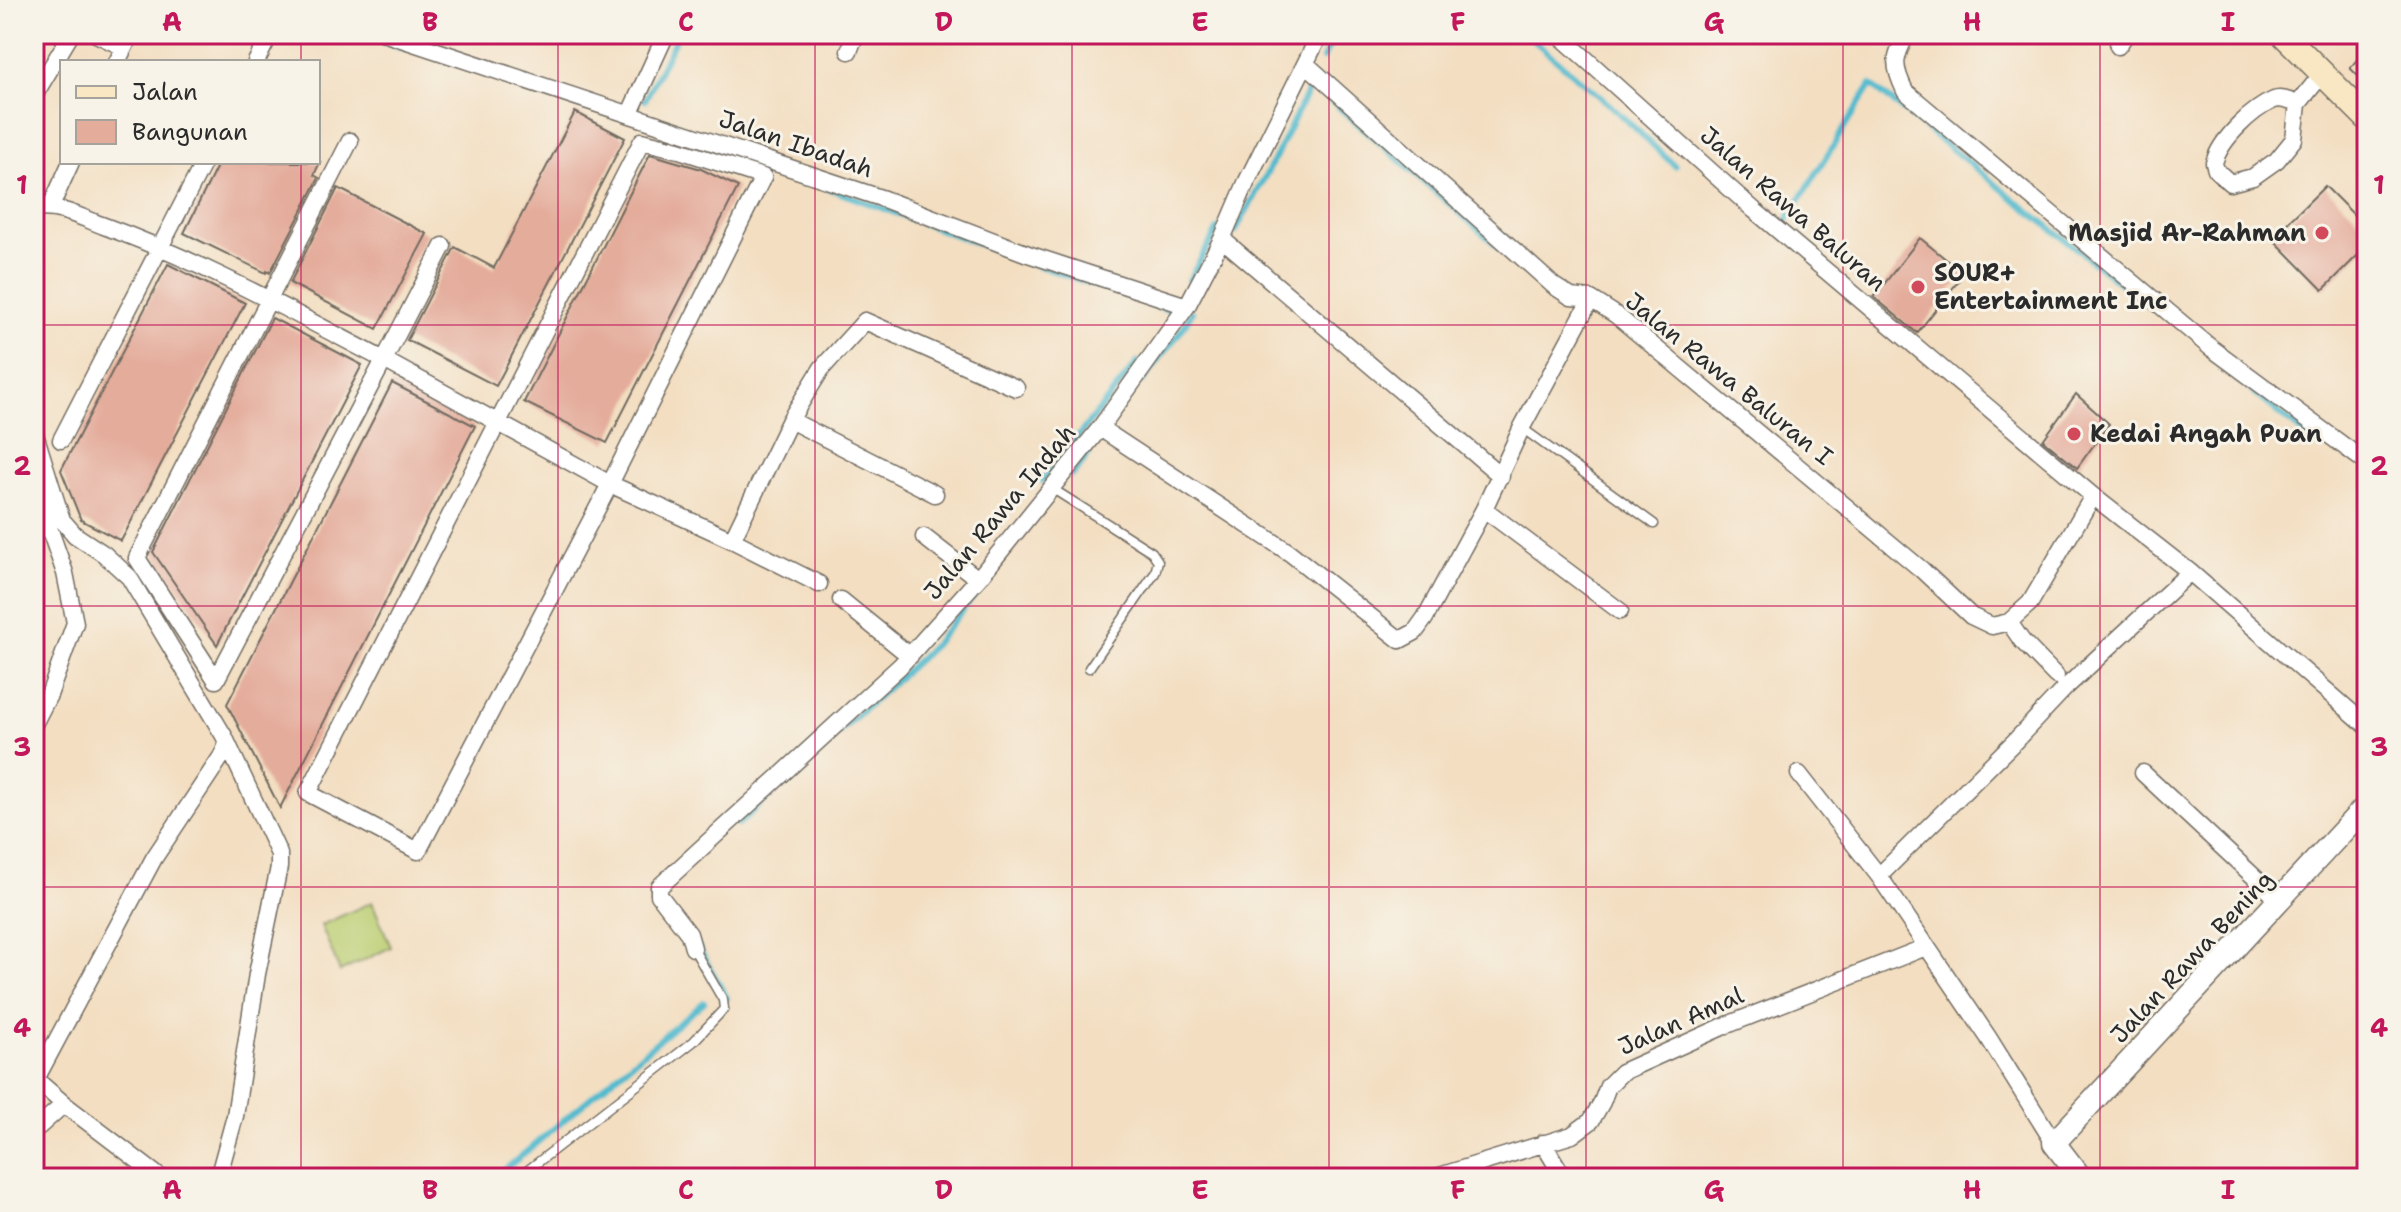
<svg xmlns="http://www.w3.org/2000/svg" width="2401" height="1212" viewBox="0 0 2401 1212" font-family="'Shantell Sans',sans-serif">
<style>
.pitch{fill:#bacd70;stroke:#727c4e;stroke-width:2}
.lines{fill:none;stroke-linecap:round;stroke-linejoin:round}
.stream{stroke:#51bace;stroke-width:6}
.building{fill:#e4ac9b}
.service-casing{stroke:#716a60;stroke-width:11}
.minor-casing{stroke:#716a60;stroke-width:19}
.tertiary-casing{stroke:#716a60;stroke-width:25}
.secondary-casing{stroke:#716a60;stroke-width:27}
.service{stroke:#fff;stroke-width:8}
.minor{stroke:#fff;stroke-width:16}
.tertiary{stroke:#fff;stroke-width:22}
.secondary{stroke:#f9e7c3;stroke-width:24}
.grid{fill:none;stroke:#c2185b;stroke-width:2;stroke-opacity:0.55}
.poi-dot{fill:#d1495b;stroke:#f7f3e8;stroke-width:3}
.labels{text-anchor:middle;stroke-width:6;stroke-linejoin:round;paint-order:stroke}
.street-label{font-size:24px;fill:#2b2b2b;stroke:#f7f3e8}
.poi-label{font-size:24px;font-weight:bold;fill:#2b2b2b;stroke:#f7f3e8;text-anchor:start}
.neatline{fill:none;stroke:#c2185b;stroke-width:3}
.grid-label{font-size:26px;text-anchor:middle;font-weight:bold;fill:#c2185b}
</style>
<rect width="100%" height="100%" fill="#f7f3e8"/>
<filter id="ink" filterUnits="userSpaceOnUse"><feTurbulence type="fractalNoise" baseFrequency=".0125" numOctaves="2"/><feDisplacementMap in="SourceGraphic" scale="16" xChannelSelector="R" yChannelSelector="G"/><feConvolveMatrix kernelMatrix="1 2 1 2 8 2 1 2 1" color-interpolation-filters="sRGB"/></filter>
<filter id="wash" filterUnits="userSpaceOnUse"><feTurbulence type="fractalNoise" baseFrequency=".006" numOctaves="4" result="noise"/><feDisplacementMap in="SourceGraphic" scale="32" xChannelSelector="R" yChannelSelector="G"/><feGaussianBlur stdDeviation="1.8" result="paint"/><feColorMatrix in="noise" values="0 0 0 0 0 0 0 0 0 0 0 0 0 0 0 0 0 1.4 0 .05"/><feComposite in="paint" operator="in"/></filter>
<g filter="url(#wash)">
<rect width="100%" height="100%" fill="#f3dec1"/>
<path class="pitch" d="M372,902L391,947L340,972L321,925Z"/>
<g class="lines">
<path class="stream" d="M357,34L403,48
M1526,34L1611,106L1675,166
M1323,59L1335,34
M1311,83L1535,279
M645,100L678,34
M827,188L1033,264L1173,312L1170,317
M1783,227L1871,85L2155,311
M1235,232L1275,158L1312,82
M1189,280L1218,229
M1553,294L1572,310
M2213,359L2318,445
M1143,381L1183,328L1192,312
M1072,476L1089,454
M1042,481L1138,362
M738,825L933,646L979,590
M697,945L727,998
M495,1178L704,1002"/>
</g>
<g id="blocks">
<path class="building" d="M2367,48V85L2350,68Z
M575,112L625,138L496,386L407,340L455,247L494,268Z
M650,154L701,169L738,187L607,443L524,402Z
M219,162H320L314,175L319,178L270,273L267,271L266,273L184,233Z
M2325,186L2367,228V246L2323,290L2272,238Z
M338,188L427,234L377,329L290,283Z
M1920,238L1964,274L1917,333L1874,297Z
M168,264L245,303L121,541L81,520L61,470Z
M272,318L362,365L217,645L153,552Z
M392,383L475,426L280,808L227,704Z
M2076,394L2109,424L2077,468L2043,440Z"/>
</g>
</g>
<g filter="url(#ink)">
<use href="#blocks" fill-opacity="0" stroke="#716a60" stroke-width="2"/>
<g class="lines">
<defs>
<path id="service" d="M1522,428L1654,524
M1053,489L1152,552L1158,561L1155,573L1089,668
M528,1170L693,1042L724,1009L723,1000L693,948"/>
<path id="minor" d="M96,34L123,47
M386,34L881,198L1028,254L1187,306
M1558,34L1754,210L2093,496L2190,572L2367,726
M1907,34C1893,59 1893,66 1905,91L2210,347L2367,463
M2118,46L2126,34
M849,51L856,34
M117,62L131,34
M256,62L270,34
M1306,64L1554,286L1571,297L1591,299L1616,315L1922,570L1971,616L1992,626L2009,622L2030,603L2093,496
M34,96L71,34
M2298,104C2291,102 2282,97 2274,100C2252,109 2220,140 2214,163L2216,170L2230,183L2253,177L2277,160L2294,139L2298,104L2322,74
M630,113L666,34
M350,141L137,558L216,680L384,360L610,484L732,540L819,584
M642,141L679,150L763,177L610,484L418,851L308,793Z
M51,206L71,162
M34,209C59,205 80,217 104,226C201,261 292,312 384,360L443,246
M1222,239L1501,476
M790,420L935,494
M1100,428L1290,553L1400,640L1415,632L1425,618L1484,509L1522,427L1591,299
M34,431L62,520L75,535L104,554L129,577L224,736L279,854V867L257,974L235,1116L218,1178
M61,440L204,162
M34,485L65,573L75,623L49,695L34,724
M1484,509L1620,611
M924,537L978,579
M732,540L790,420L822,368L865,321L1016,388
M841,600L910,656
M2009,622L2022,641L2056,676
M2143,773L2280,901
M1799,774L1879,876L1988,1037L2054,1143
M1879,876L2015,741L2065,688L2190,572
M693,948L689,934L659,895V887L900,666L978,579L1100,428L1187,306L1222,239L1246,183L1320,34
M34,1078L64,1104L34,1131
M36,1079L154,858L223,754L227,744
M64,1104L161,1178
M1543,1143L1564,1178
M1433,1178L1572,1135L1591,1121L1602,1102L1608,1086L1622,1072L1722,1027L1926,947"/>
<path id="tertiary" d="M2081,1178L2054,1143L2367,805"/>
<path id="secondary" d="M2283,34L2367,118"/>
</defs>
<use href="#service" class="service-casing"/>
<use href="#minor" class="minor-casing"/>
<use href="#tertiary" class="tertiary-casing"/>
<use href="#secondary" class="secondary-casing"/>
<use href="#service" class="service"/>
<use href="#minor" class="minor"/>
<use href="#tertiary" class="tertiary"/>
<use href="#secondary" class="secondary"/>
</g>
</g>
<path class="grid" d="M301,34V62M558,34V1178M815,34V1178M1072,34V1178M1329,34V1178M1586,34V1178M1843,34V1178M2100,34V1178M301,162V1178M34,325H2367M34,606H2367M34,887H2367"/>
<g class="poi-dot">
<circle cx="2322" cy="233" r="8"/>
<circle cx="1918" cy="287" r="8"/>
<circle cx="2074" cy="434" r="8"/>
</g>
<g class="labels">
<g class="street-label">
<text transform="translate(796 144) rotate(19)" y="8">Jalan Ibadah</text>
<text transform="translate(1793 209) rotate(41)" y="8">Jalan Rawa Baluran</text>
<text transform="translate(1729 379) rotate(39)" y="8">Jalan Rawa Baluran I</text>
<text transform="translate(1000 512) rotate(-50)" y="8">Jalan Rawa Indah</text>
<text transform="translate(2192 957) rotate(-47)" y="8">Jalan Rawa Bening</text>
<text transform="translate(1681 1021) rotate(-24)" y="8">Jalan Amal</text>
</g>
<g class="poi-label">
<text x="2306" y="241" text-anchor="end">Masjid Ar-Rahman</text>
<text x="1934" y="281">SOUR+<tspan x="1934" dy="28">Entertainment Inc</tspan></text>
<text x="2090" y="442">Kedai Angah Puan</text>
</g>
</g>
<rect width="2401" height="1212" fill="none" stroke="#f7f3e8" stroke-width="88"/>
<rect x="60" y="60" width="260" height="104" fill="#f7f3e8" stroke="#a5a39c" stroke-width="2"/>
<rect x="76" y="86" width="40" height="12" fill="#f9e7c3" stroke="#a5a39c" stroke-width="2"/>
<text x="132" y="100" font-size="24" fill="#2b2b2b">Jalan</text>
<rect x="76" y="120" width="40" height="24" fill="#e4ac9b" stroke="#a5a39c" stroke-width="2"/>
<text x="132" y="140" font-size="24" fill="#2b2b2b">Bangunan</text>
<rect x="44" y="44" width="2313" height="1124" class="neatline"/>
<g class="grid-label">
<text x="172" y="31">A</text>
<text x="430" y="31">B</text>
<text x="686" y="31">C</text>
<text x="944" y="31">D</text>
<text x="1200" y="31">E</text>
<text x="1458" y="31">F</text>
<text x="1714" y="31">G</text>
<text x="1972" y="31">H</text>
<text x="2228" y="31">I</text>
<text x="22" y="194">1</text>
<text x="2379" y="194">1</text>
<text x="22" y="475">2</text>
<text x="2379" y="475">2</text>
<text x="22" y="756">3</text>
<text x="2379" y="756">3</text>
<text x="22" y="1037">4</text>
<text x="2379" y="1037">4</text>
<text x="172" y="1199">A</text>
<text x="430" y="1199">B</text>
<text x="686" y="1199">C</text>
<text x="944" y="1199">D</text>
<text x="1200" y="1199">E</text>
<text x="1458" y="1199">F</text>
<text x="1714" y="1199">G</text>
<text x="1972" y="1199">H</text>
<text x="2228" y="1199">I</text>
</g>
</svg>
